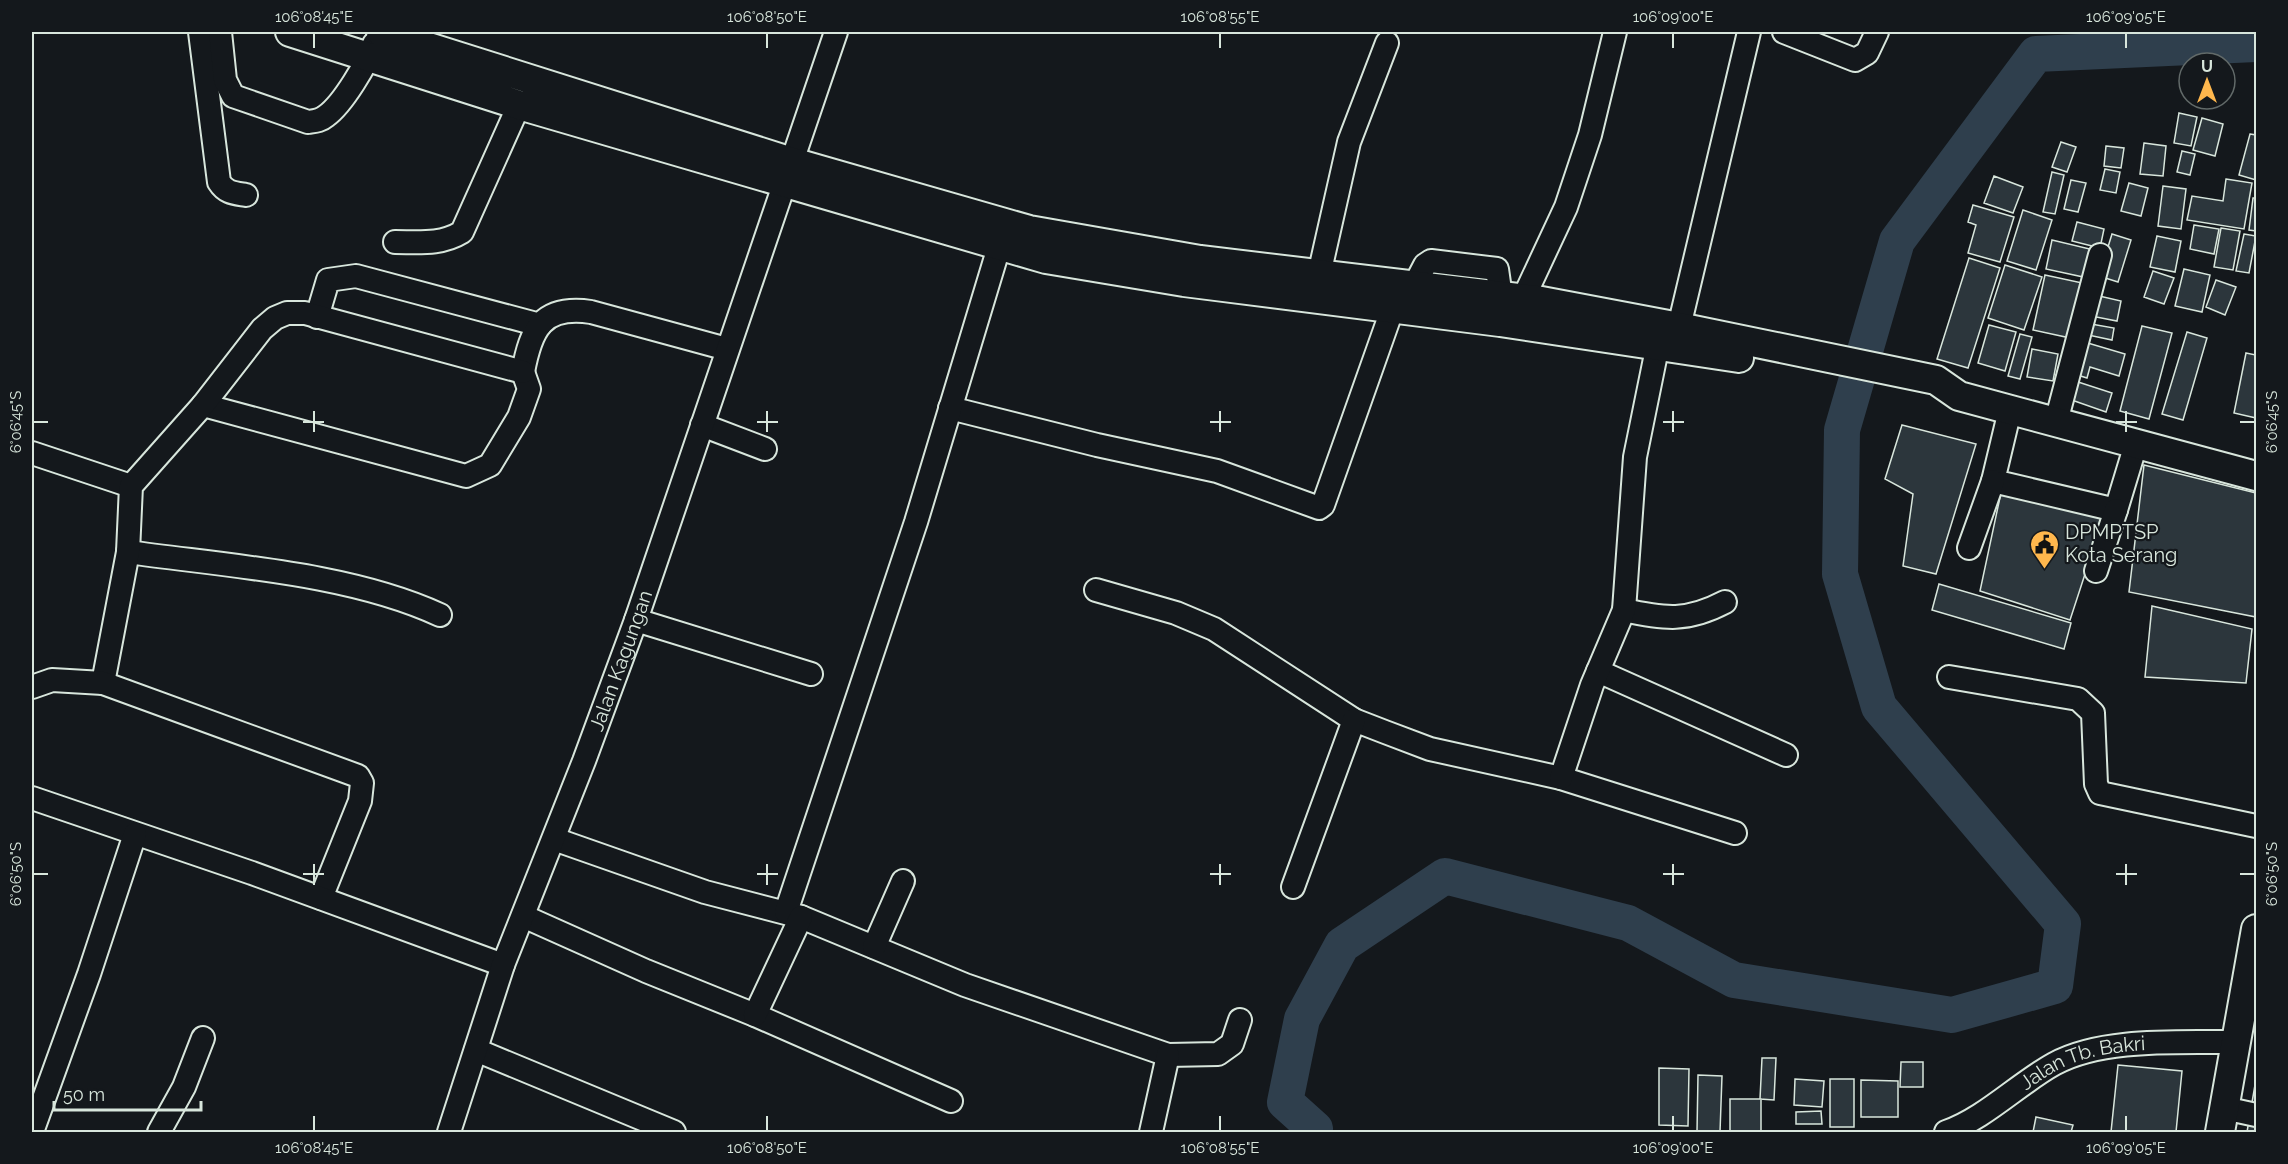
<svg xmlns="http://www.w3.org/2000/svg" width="2288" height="1164" viewBox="0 0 2288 1164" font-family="Raleway,sans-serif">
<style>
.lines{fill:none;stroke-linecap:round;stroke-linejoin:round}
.river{stroke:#2f3f4d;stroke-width:36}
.building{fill:#2c363c;stroke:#d8e6dc;stroke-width:1.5}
.minor-casing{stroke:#d8e6dc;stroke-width:26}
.major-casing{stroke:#d8e6dc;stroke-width:32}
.minor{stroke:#14181c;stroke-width:22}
.major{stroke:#14181c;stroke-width:28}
.ticks{fill:none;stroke:#d8e6dc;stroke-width:2}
.labels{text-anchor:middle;stroke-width:4.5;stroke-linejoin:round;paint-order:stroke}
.poi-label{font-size:20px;fill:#d8e6dc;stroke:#14181c;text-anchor:start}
.street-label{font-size:20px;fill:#d8e6dc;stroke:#14181c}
.neatline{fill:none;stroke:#d8e6dc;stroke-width:2}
.ticks-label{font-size:15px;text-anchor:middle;fill:#d8e6dc}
</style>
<rect width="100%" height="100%" fill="#14181c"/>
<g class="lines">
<path class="river" d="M1313,1132L1315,1129L1285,1102L1302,1019L1342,945L1445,876L1628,923L1734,980L1952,1015L2055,986L2063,924L1879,707L1840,574L1842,430L1897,241L2036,54L2256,44"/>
</g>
<path class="building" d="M2179,113L2197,117L2191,146L2174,143Z
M2202,118L2223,124L2215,156L2193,150Z
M2250,134L2256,135V180L2239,175Z
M2061,142L2076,147L2067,172L2052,167Z
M2144,143L2166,146L2163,176L2140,174Z
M2106,146L2124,148L2121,168L2104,166Z
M2182,151L2195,154L2190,175L2177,172Z
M2105,169L2120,172L2116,193L2100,190Z
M2052,172L2064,175L2055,214L2043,212Z
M1994,176L2023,187L2013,213L1984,203Z
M2226,179L2252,183L2244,229L2187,220L2192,196L2223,201Z
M2071,180L2086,183L2078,212L2064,209Z
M2129,183L2148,188L2141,216L2121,211Z
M2163,186L2186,189L2181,229L2158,226Z
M2253,198H2256V231L2249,230Z
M1973,205L2014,217L2000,262L1968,253L1976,225L1968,222Z
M2023,210L2052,220L2036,270L2007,261Z
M2077,222L2104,229L2100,248L2072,241Z
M2194,225L2219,229L2214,254L2190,249Z
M2221,228L2240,231L2233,270L2214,267Z
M2112,234L2131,240L2118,282L2099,276Z
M2244,234L2256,236L2249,273L2236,271Z
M2157,236L2181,241L2175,272L2150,267Z
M2052,240L2094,250L2088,278L2046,269Z
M1969,258L2000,268L1968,368L1937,359Z
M2005,265L2042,277L2024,330L1988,318Z
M2184,269L2210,275L2202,312L2175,306Z
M2153,271L2174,278L2164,304L2144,297Z
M2045,275L2087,284L2075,339L2033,330Z
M2216,280L2236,287L2225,315L2206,307Z
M2095,295L2121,301L2117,321L2091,316Z
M2091,324L2114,328L2112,340L2088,335Z
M1989,325L2016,332L2005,371L1978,363Z
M2142,326L2172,333L2149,419L2120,411Z
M2187,332L2207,338L2183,420L2162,414Z
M2020,334L2032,337L2020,379L2008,376Z
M2081,341L2125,354L2119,376L2090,367L2087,378L2071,373Z
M2032,349L2058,354L2053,381L2027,377Z
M2246,353L2256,355V418L2234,413Z
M2072,380L2112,393L2106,412L2066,398Z
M1902,425L1976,444L1936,574L1903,566L1913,494L1885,479Z
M2144,465L2256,493V617L2129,592Z
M2002,488L2104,516L2070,620L1980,591Z
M1939,584L2071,623L2064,649L1932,610Z
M2152,606L2252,629L2246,683L2145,677Z
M1762,1058H1776L1774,1100L1760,1099Z
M1901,1062H1923V1087H1900Z
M2118,1065L2182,1071L2176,1132H2111Z
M1659,1068L1689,1069L1688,1126L1659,1125Z
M1698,1075L1722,1076L1720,1132H1697Z
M1795,1079L1824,1081L1822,1107L1794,1105Z
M1830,1079H1854V1127H1830Z
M2256,1079V1132H2247Z
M1861,1080L1898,1081V1117H1861Z
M1730,1099H1761V1131H1730Z
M1821,1111L1822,1124H1796V1112Z
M2036,1117L2073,1125L2071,1132H2033Z"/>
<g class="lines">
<defs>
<g id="minor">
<path d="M200,32L219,182C226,193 234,193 246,195"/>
<path d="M220,32L225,80L233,96L308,122C315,121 320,121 326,116C343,104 367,63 374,44"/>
<path d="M1784,32L1855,60L1867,53L1877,32"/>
<path d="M395,242C419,242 441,245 462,232L519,105"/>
<path d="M1414,286L1425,265L1431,261L1497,269L1501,297"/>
<path d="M1316,288L1349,142L1387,43"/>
<path d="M1523,299L1566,207L1590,135L1615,32"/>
<path d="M317,317L328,280L356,276L540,325"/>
<path d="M1679,327L1749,32"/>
<path d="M523,372C531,329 542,305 591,312L727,349"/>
<path d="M203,405L466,476L490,465L519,417L529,389L523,372"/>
<path d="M950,408L1097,445L1217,471L1319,508L1323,505L1392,310"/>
<path d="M2010,410L1993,481L2116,510L2136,444"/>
<path d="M2056,422L2100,255"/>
<path d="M702,425L765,449"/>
<path d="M32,453L131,486"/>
<path d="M1969,548L1993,481"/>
<path d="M128,552C227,566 349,573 440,615"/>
<path d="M2096,571L2116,510"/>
<path d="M1096,590L1176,613L1214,629L1354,720L1385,732L1430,749L1561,778L1735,833"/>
<path d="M1624,610C1665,619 1687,622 1725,602"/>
<path d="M636,620L811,674"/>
<path d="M1598,671L1786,755"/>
<path d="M1949,677L2078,699L2093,713L2096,784L2100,793L2256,826"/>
<path d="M103,683L128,552L131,486L203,405L262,329L275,318L287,313H305L523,372"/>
<path d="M32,687L52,680L103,683L358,776L362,783L360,801L321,898"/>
<path d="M1561,778L1592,685L1624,610L1635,457L1658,344"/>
<path d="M32,798L252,873L503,965"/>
<path d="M554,839L705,892L801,917L965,985L1168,1055L1218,1054L1232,1044L1240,1020"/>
<path d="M1293,887L1354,720"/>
<path d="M786,912L916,522L999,247"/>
<path d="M523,916L646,971L755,1015L951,1101"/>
<path d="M874,947L903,881"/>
<path d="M755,1015L801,917"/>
<path d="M476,1050L674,1132"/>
<path d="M2224,1108L2256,1115"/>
<path d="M32,1132L89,974L135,834"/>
<path d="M159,1132L184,1087L203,1038"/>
<path id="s1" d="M449,1132L503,965L584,761L636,620L836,32"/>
<path d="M1151,1132L1168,1055"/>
<path id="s2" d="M1946,1132C1984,1119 2018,1084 2054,1064C2103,1037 2181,1043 2236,1042"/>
</g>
<path id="major" d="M290,32L519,105L1046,259L1184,282L1500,322L1739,358
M381,32L792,162L1029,230L1200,260L1536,300L1679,327L1936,380L1959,396L2256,476
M2220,1132L2256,929"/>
</defs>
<use href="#minor" class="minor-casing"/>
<use href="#major" class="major-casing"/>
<use href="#minor" class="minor"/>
<use href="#major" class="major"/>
</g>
<path class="ticks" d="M314,33V48M767,33V48M1220,33V48M1673,33V48M2126,33V48M314,411V432M767,411V432M1220,411V432M1673,411V432M2126,411V432M33,422H48M303,422H324M757,422H778M1210,422H1231M1663,422H1684M2116,422H2137M2240,422H2255M314,864V885M767,864V885M1220,864V885M1673,864V885M2126,864V885M33,874H48M303,874H324M757,874H778M1210,874H1231M1663,874H1684M2116,874H2137M2240,874H2255M314,1116V1131M767,1116V1131M1220,1116V1131M1673,1116V1131M2126,1116V1131"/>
<defs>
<symbol id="civic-pin" viewBox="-11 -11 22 30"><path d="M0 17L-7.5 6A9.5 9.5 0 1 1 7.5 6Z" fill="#ffb74d" stroke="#14181c"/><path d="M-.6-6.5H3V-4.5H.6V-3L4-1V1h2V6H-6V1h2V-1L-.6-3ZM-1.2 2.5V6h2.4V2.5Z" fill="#111"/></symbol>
</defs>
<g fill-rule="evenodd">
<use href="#civic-pin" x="2028" y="528" width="33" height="45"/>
</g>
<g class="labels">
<g class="poi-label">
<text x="2065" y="539">DPMPTSP<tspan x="2065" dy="23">Kota Serang</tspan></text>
</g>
<g class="street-label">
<text dy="7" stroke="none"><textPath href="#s1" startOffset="502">Jalan Kagungan</textPath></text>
<text dy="7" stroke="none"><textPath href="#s2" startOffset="156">Jalan Tb. Bakri</textPath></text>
</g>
</g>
<rect width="2288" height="1164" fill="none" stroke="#14181c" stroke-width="66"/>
<g transform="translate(2207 81)"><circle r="28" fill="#14181c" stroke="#626a69" stroke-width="1.5"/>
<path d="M0-4.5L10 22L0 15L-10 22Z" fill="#ffb74d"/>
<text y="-9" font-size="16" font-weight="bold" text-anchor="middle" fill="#d8e6dc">U</text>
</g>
<path d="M54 1101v9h147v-9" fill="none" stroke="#d8e6dc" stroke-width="3"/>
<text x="63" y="1101" font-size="18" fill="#d8e6dc" stroke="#14181c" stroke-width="4.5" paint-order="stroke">50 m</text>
<rect x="33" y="33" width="2222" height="1098" class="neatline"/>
<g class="ticks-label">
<text x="314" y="22">106°08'45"E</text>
<text x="767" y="22">106°08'50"E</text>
<text x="1220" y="22">106°08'55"E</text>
<text x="1673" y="22">106°09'00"E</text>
<text x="2126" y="22">106°09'05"E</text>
<text transform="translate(16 422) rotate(-90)" y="5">6°06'45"S</text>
<text transform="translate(2272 422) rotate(-90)" y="5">6°06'45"S</text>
<text transform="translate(16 874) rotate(-90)" y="5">6°06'50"S</text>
<text transform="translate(2272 874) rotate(-90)" y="5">6°06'50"S</text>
<text x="314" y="1153">106°08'45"E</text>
<text x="767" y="1153">106°08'50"E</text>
<text x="1220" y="1153">106°08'55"E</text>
<text x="1673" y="1153">106°09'00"E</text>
<text x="2126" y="1153">106°09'05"E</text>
</g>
</svg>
